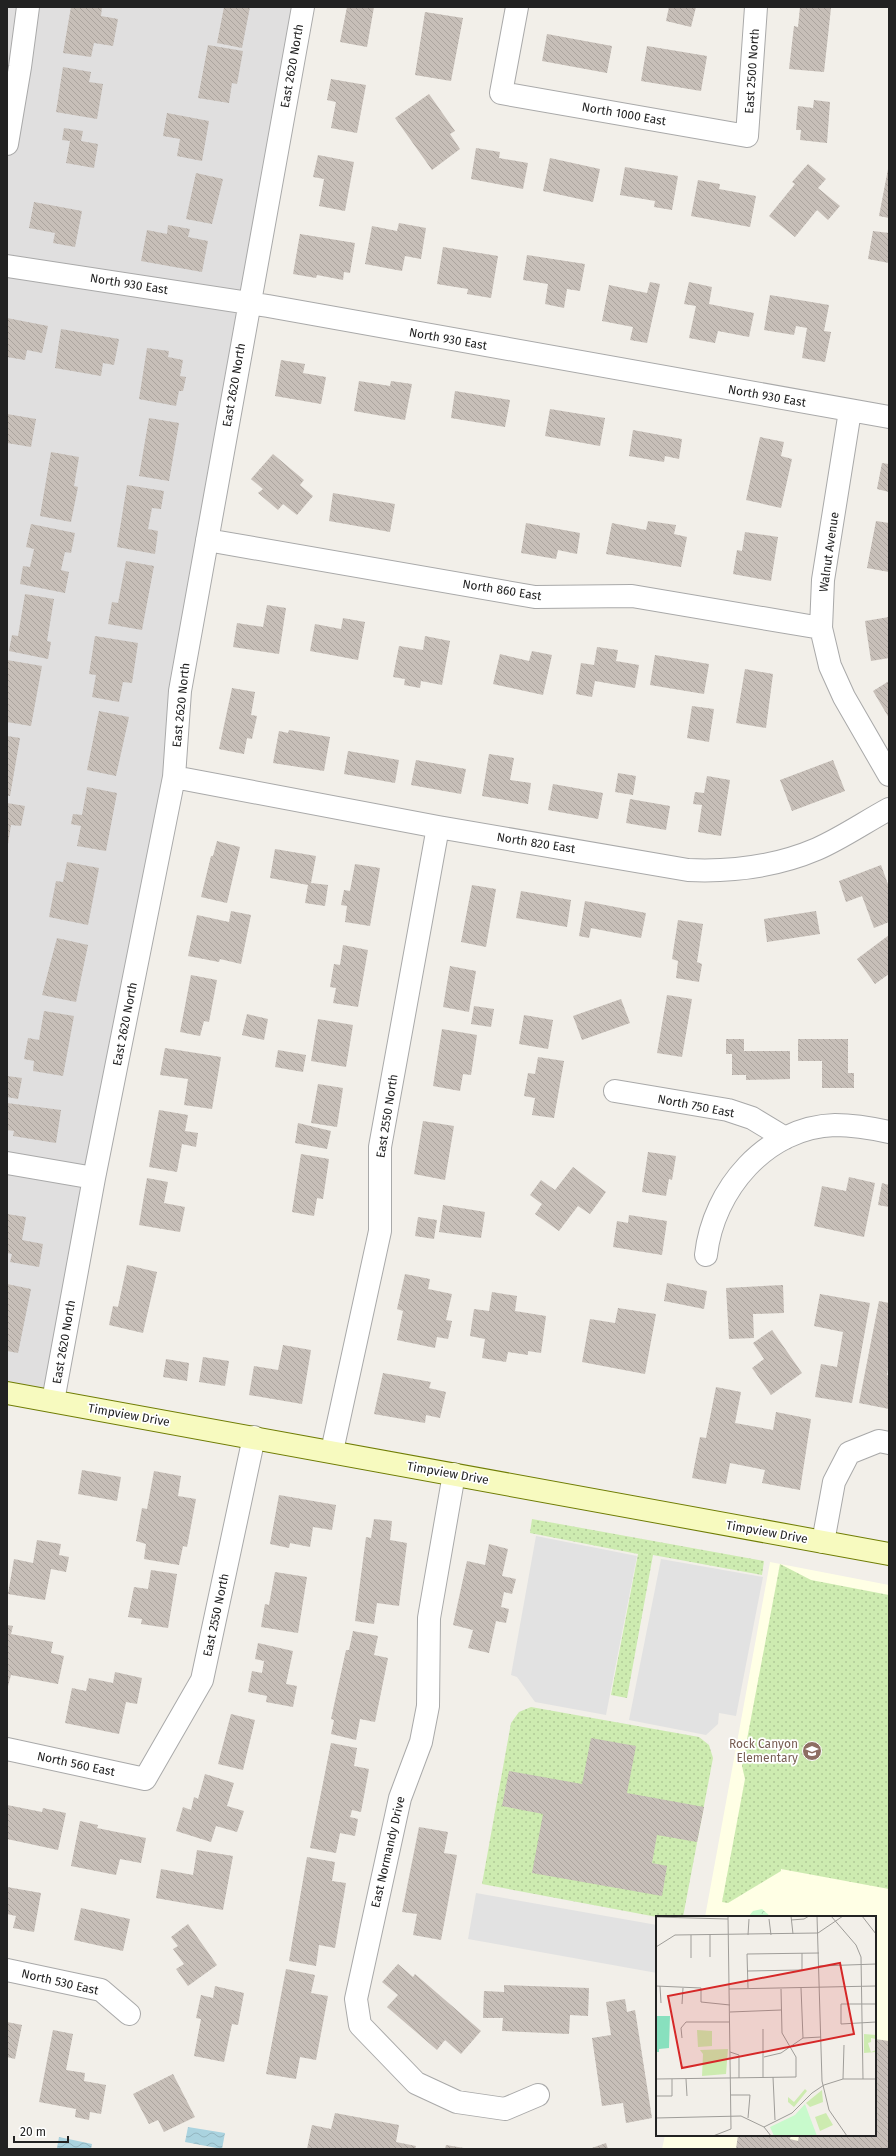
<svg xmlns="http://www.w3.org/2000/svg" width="896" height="2156" viewBox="0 0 896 2156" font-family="'Fira Sans',sans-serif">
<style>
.residential{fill:#e0dfdf}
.education{fill:#ffffe5}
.grass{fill:url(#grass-dots)}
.park{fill:url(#park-crowns)}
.parking{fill:#e2e2e2}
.water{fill:url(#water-waves)}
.building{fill:url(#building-back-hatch)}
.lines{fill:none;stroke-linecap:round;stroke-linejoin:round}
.street-casing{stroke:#a9a9a9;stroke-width:24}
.secondary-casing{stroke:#707d05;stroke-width:24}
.street{stroke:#fff;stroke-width:22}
.secondary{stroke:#f7fabf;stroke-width:22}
.labels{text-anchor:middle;stroke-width:3.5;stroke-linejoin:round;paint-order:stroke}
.street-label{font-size:12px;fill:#222;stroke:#fff}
.education-label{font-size:12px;fill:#785e54;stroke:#fff;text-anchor:end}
.inset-road{fill:none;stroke:#9f9d99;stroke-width:1}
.view{fill:#d62828;fill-opacity:0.15;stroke:#d62828;stroke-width:2}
.inset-edge{fill:none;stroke:#222;stroke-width:2}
</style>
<defs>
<pattern id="grass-dots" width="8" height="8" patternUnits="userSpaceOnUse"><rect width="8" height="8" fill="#cdebb0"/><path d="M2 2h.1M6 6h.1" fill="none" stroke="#b0c997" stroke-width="1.8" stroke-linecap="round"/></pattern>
<pattern id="park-crowns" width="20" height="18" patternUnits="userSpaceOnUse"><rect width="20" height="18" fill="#c8facc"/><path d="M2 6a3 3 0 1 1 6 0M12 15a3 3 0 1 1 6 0" fill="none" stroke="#acd6af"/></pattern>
<pattern id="water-waves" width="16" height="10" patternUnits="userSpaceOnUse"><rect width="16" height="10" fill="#aad3df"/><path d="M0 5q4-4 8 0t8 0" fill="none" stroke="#92b5bf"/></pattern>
<pattern id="building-back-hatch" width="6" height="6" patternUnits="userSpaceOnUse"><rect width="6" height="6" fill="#c7bfb8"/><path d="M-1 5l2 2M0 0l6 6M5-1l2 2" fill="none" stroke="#aba49e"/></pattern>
</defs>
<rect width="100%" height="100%" fill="#f2efe9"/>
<path class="residential" d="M7,7H299L53,1401L7,1393Z"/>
<path class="education" d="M770,1562L889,1585V2149H662L665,2135H875V1917H705Z"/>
<path class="grass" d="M532,1519L764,1561L762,1575L653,1555L627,1698L611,1695L638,1554L530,1533Z
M780,1564L811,1580L889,1595V1889L781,1869V1871L728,1903L722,1902L745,1779L742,1766Z
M531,1707L699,1737L709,1745L713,1758L683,1917H657L482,1884L511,1723L519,1712Z"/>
<path class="park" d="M762,1909L771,1917H748L753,1911Z"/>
<path class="parking" d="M536,1536L637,1556L606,1715L535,1702L517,1677L511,1675Z
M661,1559L763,1577L736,1716L719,1713L718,1724L706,1735L629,1720Z
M476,1893L657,1925V1973L468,1939Z"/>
<path class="water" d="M188,2127L225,2133L222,2149L185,2142Z
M59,2137L92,2144L91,2149L57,2148Z"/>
<path class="building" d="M71,7H102L101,16L118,19L113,46L94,43L91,57L63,53Z
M224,7H250L242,48L217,43Z
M347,7H374L367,47L340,42Z
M669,7H696L691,27L666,21Z
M800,7L831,8L824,72L789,69L794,26L798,27Z
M425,12L463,18L451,81L415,75Z
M547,34L612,46L607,73L542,61Z
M208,45L243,51L237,84L232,83L229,103L198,98Z
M647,46L707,56L701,91L641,81Z
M63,67L91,72L89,82L103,84L97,119L56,112Z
M331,79L366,85L357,133L331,128L336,102L327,100Z
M429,94L455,131L450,134L460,149L432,170L395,118Z
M814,100L830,102L827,143L800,140L801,130H796L798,106L813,108Z
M167,113L209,121L202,161L177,156L180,139L163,136Z
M64,128L83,131L81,141L98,144L94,168L66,163L70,141L62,140Z
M476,148L500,152L499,158L528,163L523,189L471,179Z
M318,155L354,162L345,211L319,206L324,179L313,177Z
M550,158L600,169L593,202L543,191Z
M808,164L826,179L818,188L840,206L828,220L817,210L795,237L769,216L795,184L792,182Z
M625,167L678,176L672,210L654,207L655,201L620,195Z
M888,169H889V218L879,216Z
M196,173L223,179L212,224L186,219Z
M698,180L720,184L719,189L756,196L750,227L691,216Z
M34,202L82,211L75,247L53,243L55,233L29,228Z
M399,223L426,228L421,259L405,256L402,271L365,264L372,226L397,231Z
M168,225L190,229L188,237L208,241L202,272L141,261L147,230L167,234Z
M873,231L889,233V263L868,259Z
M300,234L355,243L350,273L344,272L343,280L317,275L316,278L293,274Z
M443,247L498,256L491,298L467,294L468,289L437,284Z
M527,255L585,264L580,291L567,289L564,308L545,304L548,284L523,280Z
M650,282L660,284L647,343L630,340L633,327L602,321L609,285L647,293Z
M689,282L712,287L709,304L754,313L749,337L718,331L715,343L689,338L696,306L684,304Z
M770,295L829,305L824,331L831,332L825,362L802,358L807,328L796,326L794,335L764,330Z
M7,318L48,326L42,353L27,350L25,360L7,357Z
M61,329L119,339L114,365L103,363L101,376L55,368Z
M147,348L169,351L168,357L183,360L180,376L186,377L183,391H179L176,406L139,399Z
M281,360L305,364L303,373L326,377L321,404L275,396Z
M359,381L390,386L391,381L412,384L405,420L354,411Z
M455,391L510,400L505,427L451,418Z
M550,409L605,418L600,446L545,436Z
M7,414L36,419L31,447L7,443Z
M149,418L179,423L169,481L139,476Z
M633,430L682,439L679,459L665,456L664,462L629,456Z
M760,437L784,442L781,456L792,459L781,508L746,500Z
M51,452L79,457L74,486L78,487L71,522L40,516Z
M273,454L304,480L300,485L313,496L297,515L283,504L278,510L258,493L263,489L251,479Z
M882,463L889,464V492L877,489Z
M127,485L164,491L161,509L152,508L148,529L158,531L155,554L117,547Z
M333,493L395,504L390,532L329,521Z
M648,521L676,525L674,534L687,537L681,567L606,554L612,523L646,530Z
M876,521L889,523V572L867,568Z
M526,523L580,533L577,554L558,550L556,559L521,553Z
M31,524L75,533L71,553L65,552L61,570L69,572L65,593L20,584L23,566L30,567L34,549L26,547Z
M745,532L778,537L771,581L733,574L737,550L742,551Z
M126,561L154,566L142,630L108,624L112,602L118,603Z
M25,594L54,599L47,641L51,642L48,659L9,651L12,635L18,636Z
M267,605L286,608L279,654L233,647L237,623L263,627Z
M889,617V658L871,661L865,621Z
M343,618L365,622L358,660L310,651L315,624L341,629Z
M95,636L138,643L132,683L123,682L119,702L92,697L96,675L89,674Z
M425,636L450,641L442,685L421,681L420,688L404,685L405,679L393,677L399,646L423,650Z
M597,647L618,650L616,661L639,665L635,688L595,681L592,697L576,694L581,663L594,665Z
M532,651L552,655L543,695L493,684L500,654L529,661Z
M655,655L709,664L704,694L650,685Z
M7,660L42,666L31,726L7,722Z
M745,669L773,674L766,728L736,723Z
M889,681V718L873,691Z
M232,688L255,692L251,715L257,716L252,739L247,738L244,754L219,749Z
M692,706L714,709L709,742L687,738Z
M99,711L129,717L116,776L87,770Z
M289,730L330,737L324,771L273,763L279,731L288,733Z
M7,736L20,738L10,796H7Z
M348,751L399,760L395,783L344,774Z
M489,754L514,758L510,780L531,783L528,804L482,796Z
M416,760L466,769L461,794L411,785Z
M833,760L845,791L792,811L780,780Z
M618,773L636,776L633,795L615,792Z
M707,776L730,780L721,836L698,832L702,805L693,804L695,792L704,793Z
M553,784L603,793L598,819L548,810Z
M87,787L117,793L106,851L77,846L81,826L71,824L73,814L82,815Z
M630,799L670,806L666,830L626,823Z
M7,803L25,806L21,826L11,825L8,844Z
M217,841L240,847L227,903L201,897L211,856H213Z
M275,849L316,856L311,883L328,885L325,906L305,903L308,885L270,878Z
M67,862L99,868L88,925L49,917L56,881L63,882Z
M355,864L380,868L370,926L345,922L347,906L341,905L344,890L350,891Z
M881,865L889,887V922L874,928L862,896L846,902L839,881Z
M472,885L496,889L486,947L461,942Z
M521,891L571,900L567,927L516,918Z
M585,901L646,913L641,938L591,928L589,938L579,936Z
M231,911L251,915L241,964L220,959L219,962L188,956L197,915L229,922Z
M816,911L820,934L767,942L764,919Z
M678,920L703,924L697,962L702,964L699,982L676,978L678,961L672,959Z
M889,935V974L875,984L857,959Z
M57,938L88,945L76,1002L42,995Z
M343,945L368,950L358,1007L333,1003L336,988L330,987L334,964L340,965Z
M450,966L476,971L469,1012L443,1007Z
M191,975L217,980L209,1022L204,1021L200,1036L180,1032Z
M667,995L692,999L682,1057L657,1053Z
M621,999L630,1023L582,1040L573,1016Z
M474,1006L494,1009L491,1027L471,1024Z
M44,1011L74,1016L63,1076L33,1071L34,1061L24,1059L28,1038L39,1040Z
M247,1014L268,1019L264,1040L242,1035Z
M524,1015L553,1020L548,1049L519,1044Z
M318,1019L353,1025L346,1067L311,1061Z
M442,1029L477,1035L471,1075L463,1074L460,1091L433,1086Z
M726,1039H744V1051H790V1079L746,1080V1075H732V1054H726Z
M798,1039H848V1073H854V1088H822V1061H798Z
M165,1048L221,1057L212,1109L184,1105L188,1079L160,1075Z
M278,1050L306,1055L303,1072L275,1067Z
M538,1057L564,1061L554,1118L532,1115L535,1098L524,1096L528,1073L535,1074Z
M7,1076L22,1078L18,1099L7,1097Z
M318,1084L343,1088L337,1127L311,1123Z
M7,1103L61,1110L56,1143L13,1136L14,1131L7,1130Z
M159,1110L188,1115L185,1131L198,1133L196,1147L182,1144L177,1172L149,1167Z
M423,1121L454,1126L445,1180L414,1174Z
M298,1123L331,1131L327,1149L295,1143Z
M648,1152L676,1156L672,1180L669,1179L666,1196L642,1192Z
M301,1154L329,1159L323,1199L317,1198L314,1216L292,1212Z
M573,1167L606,1192L590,1214L578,1206L559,1231L535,1214L542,1204L530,1195L541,1180L555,1190Z
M849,1177L875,1183L864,1237L814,1226L822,1186L846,1191Z
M147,1178L168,1182L164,1203L185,1207L180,1232L139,1225Z
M882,1183L889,1185V1207L878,1205Z
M443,1205L485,1212L481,1238L439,1232Z
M7,1214L26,1217L22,1240L43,1244L39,1267L10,1262L12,1254L7,1253Z
M629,1215L667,1221L662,1255L613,1247L617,1221L628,1223Z
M418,1217L437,1220L434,1239L415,1236Z
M127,1265L157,1272L143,1333L109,1325L113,1306L118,1307Z
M405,1274L430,1279L428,1289L452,1294L446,1320L452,1321L448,1339L437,1337L435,1348L397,1340L403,1311L397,1309Z
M667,1283L707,1291L704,1309L664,1301Z
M7,1284L31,1289L18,1353L7,1351Z
M783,1285L784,1313L753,1314L754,1338L729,1339L726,1288Z
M492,1292L517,1296L515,1311L546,1316L541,1353L528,1351V1355L508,1352L506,1362L482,1358L485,1339L470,1336L474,1309L489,1311Z
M820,1294L870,1303L852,1403L815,1397L821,1364L837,1367L843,1332L814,1326Z
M879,1301L889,1303V1364L887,1375H889V1409L859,1403Z
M618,1308L656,1314L645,1374L582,1362L590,1319L615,1323Z
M772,1330L802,1373L771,1395L752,1368L764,1359L753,1343Z
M283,1345L311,1350L302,1404L249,1395L254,1366L278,1370Z
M203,1357L229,1361L225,1386L199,1382Z
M166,1359L189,1363L187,1381L163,1377Z
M383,1373L431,1382L429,1388L446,1392L440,1418L426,1415L425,1423L374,1414Z
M716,1387L741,1392L735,1423L773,1430L776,1412L811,1419L800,1490L762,1483L765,1470L730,1463L726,1484L692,1478L700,1437L706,1438Z
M82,1470L121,1477L117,1501L78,1494Z
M154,1471L181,1476L178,1496L196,1499L187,1547L183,1546L179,1565L144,1559L146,1544L136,1541L142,1508L147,1509Z
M279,1495L336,1505L332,1530L313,1527L310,1547L290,1543L289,1548L270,1544Z
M374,1519L392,1521L390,1540L407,1543L399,1606L377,1603L374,1624L355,1621L366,1537L371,1538Z
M37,1540L61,1544L59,1555L69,1557L66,1572L51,1569L45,1600L8,1594L14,1559L33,1563Z
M489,1544L508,1549L502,1576L516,1579L512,1594L504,1592L501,1607L509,1609L506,1623L496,1621L489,1653L468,1648L473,1630L453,1625L467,1561L485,1565Z
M151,1570L177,1574L168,1628L141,1624L142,1619L128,1617L134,1587L148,1589Z
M275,1572L307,1577L298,1633L261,1627L265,1604L269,1605Z
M7,1625L13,1626L11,1634L53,1642L51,1653L64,1656L58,1684L11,1675L7,1690Z
M353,1631L378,1636L374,1655L388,1658L375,1722L360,1719L356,1740L331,1734L334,1720L331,1719L346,1650H349Z
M258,1643L293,1651L286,1684L297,1686L293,1707L266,1702L267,1696L248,1692L252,1671L262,1673L264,1661L255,1659Z
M115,1672L142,1678L137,1704L126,1702L119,1734L65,1723L72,1688L86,1691L89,1678L113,1683Z
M231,1714L255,1720L243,1770L218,1764Z
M591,1738L636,1746L627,1793L704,1807L697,1842L657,1835L652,1863L667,1866L662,1896L532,1873L543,1814L502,1806L509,1771L582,1784Z
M331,1743L357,1748L354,1766L369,1769L361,1812L352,1810L350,1817L358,1819L355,1836L340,1833L336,1853L310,1848Z
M205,1774L234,1783L227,1806L244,1811L237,1832L216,1826L211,1842L176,1831L183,1807L191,1810L194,1797L198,1799Z
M7,1805L42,1812L43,1808L66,1813L58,1850L7,1839Z
M80,1821L98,1825L97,1828L146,1838L141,1863L120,1859L116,1875L71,1866Z
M419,1827L448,1832L444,1853L457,1855L441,1940L413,1935L417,1914L402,1912Z
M197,1850L233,1856L223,1910L156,1898L161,1869L193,1875Z
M307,1857L335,1862L332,1881L346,1883L335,1948L319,1945L316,1966L289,1961Z
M7,1887L41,1893L34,1932L13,1928L16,1916L7,1914Z
M81,1908L130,1919L123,1951L74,1940Z
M188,1924L217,1965L188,1986L176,1969L184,1964L173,1949L178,1946L171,1937Z
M398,1964L413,1977L415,1974L481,2031L461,2054L445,2040L437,2050L387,2007L398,1995L382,1982Z
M286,1969L315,1975L311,1993L328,1996L316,2060L300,2057L296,2079L266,2074Z
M504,1985L589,1988L588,2016L570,2015L569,2034L502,2031L503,2018H483L484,1991L504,1992Z
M215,1986L244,1993L238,2025L232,2024L224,2062L194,2056L201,2019L196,2018L201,1995L213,1998Z
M625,1999L627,2012L635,2010L652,2118L626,2123L623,2103L602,2106L592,2038L611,2035L606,2002Z
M7,2022L22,2025L15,2059L7,2057Z
M53,2030L73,2034L66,2070L85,2073L84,2081L106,2085L101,2114L90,2112L89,2120L75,2117L76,2109L39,2102Z
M875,2039L889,2041V2149H736L738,2135H791L790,2139L798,2141L799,2135H875Z
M173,2074L195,2117L164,2132L158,2120L149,2124L133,2094Z
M335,2113L399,2125L396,2142L416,2146L415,2149H307L312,2125L331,2129Z
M606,2143L608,2149H589Z
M446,2145L464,2148V2149H445Z"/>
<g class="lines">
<defs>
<path id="street" d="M517,7L501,93L747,136L756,7
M7,144L20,67L28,7
M7,266L268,306L889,417
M850,411L823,580L821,628L830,666L844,697L889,775
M207,540L535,597L632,596L821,628
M174,777L438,827L688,870C733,872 775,867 817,849C842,838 865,822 889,809
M615,1091L728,1110L752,1118L785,1138
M7,1163L94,1178
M706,1255C713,1190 766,1127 835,1125C853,1125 871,1128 889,1132
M53,1401L94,1178L174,777L180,691L303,7
M332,1451L380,1231V1147L438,827
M454,1474L429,1618L428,1706L421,1742L400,1798L356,1999L360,2025L416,2083L457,2102L505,2109L538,2095
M823,1542L834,1482L849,1453L879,1441L889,1443
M7,1749L145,1779L202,1680L254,1437
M7,1970L101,1990L129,2014"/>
<path id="secondary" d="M7,1393L889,1554"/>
</defs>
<use href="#street" class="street-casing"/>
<use href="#secondary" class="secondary-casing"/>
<use href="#street" class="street"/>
<use href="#secondary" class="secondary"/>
</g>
<defs>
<symbol id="school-disc" viewBox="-11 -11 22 22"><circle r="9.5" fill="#8d6e63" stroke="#fff"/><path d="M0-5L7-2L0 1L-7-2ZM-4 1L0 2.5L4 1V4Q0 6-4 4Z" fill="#fff"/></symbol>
</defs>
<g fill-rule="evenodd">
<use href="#school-disc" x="801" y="1740" width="22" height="22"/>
</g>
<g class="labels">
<g class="street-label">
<text transform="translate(292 66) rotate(-80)" y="4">East 2620 North</text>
<text transform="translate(752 71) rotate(-86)" y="4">East 2500 North</text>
<text transform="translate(624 114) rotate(10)" y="4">North 1000 East</text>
<text transform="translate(129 284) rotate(9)" y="4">North 930 East</text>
<text transform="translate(448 339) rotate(10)" y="4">North 930 East</text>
<text transform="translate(234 385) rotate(-80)" y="4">East 2620 North</text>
<text transform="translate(767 396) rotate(10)" y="4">North 930 East</text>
<text transform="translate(829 552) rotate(-82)" y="4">Walnut Avenue</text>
<text transform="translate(502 590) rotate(9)" y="4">North 860 East</text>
<text transform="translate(181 705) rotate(-84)" y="4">East 2620 North</text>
<text transform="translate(536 843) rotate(9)" y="4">North 820 East</text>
<text transform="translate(125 1024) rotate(-79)" y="4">East 2620 North</text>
<text transform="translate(696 1106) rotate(11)" y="4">North 750 East</text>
<text transform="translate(387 1116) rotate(-81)" y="4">East 2550 North</text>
<text transform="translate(64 1342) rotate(-80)" y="4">East 2620 North</text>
<text transform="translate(129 1415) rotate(10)" y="4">Timpview Drive</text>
<text transform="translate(448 1473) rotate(10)" y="4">Timpview Drive</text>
<text transform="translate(767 1532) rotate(10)" y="4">Timpview Drive</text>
<text transform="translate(216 1615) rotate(-78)" y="4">East 2550 North</text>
<text transform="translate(76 1764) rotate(12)" y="4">North 560 East</text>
<text transform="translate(388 1852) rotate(-77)" y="4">East Normandy Drive</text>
<text transform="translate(60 1982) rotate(13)" y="4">North 530 East</text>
</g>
<g class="education-label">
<text x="798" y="1748">Rock Canyon<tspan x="798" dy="14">Elementary</tspan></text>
</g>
</g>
<g transform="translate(656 1916)">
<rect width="220" height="220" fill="#f2efe9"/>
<path d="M41,114L56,115V130L42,131ZM208,118L220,119V123L215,122V126L212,127L215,136L220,134V136L208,137ZM72,133L70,158L46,160L47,138L44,134ZM149,173L151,175L138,191L132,186V181L138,186ZM166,174L167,186L154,191L150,187ZM170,197L177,209L164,215L159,201Z" fill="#cdebb0"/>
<path d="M149,188L161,220H118L114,211L139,199Z" fill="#c8facc"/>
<path d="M0,100H14L13,132L3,133V136H0Z" fill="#88e0be"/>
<path class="inset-road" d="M135,0L137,18M161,0L166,165L173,194L191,220M175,0L200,29L205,41L207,163M206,0L220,18M0,1L72,3M113,3L115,19M135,4L148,3L153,0M35,19V42M54,19V41M92,19L93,3M0,31L19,19L162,17L187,0M163,50L220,48M92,55L146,54V37M0,70L45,72V86L74,89M4,70L5,87M92,72L91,38L163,37M145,72L147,122M73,73L220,70M26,88L27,72M220,88H185V108L220,106M74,96L125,94M107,113V162M26,122L25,112L30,106H74M74,136L83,139V162M108,141L125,137L147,122L165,121M117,161L119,204M0,163L140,161V141L126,117L125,73M30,163L31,180M187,163L188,129M74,179H94L92,202M0,180H16V163M0,202L85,200L108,211L115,220M108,211L136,197L156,177L168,169L187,163H220M57,220L75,213L72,0"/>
<path class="view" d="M184,47L198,118L26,152L12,80Z"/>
<rect width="220" height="220" class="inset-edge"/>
</g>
<rect width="896" height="2156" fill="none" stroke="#222222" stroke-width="16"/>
<path d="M14 2136v6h54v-6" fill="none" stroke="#222222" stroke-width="2"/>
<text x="20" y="2136" font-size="12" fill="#222222" stroke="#ffffff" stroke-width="3" paint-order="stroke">20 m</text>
</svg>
